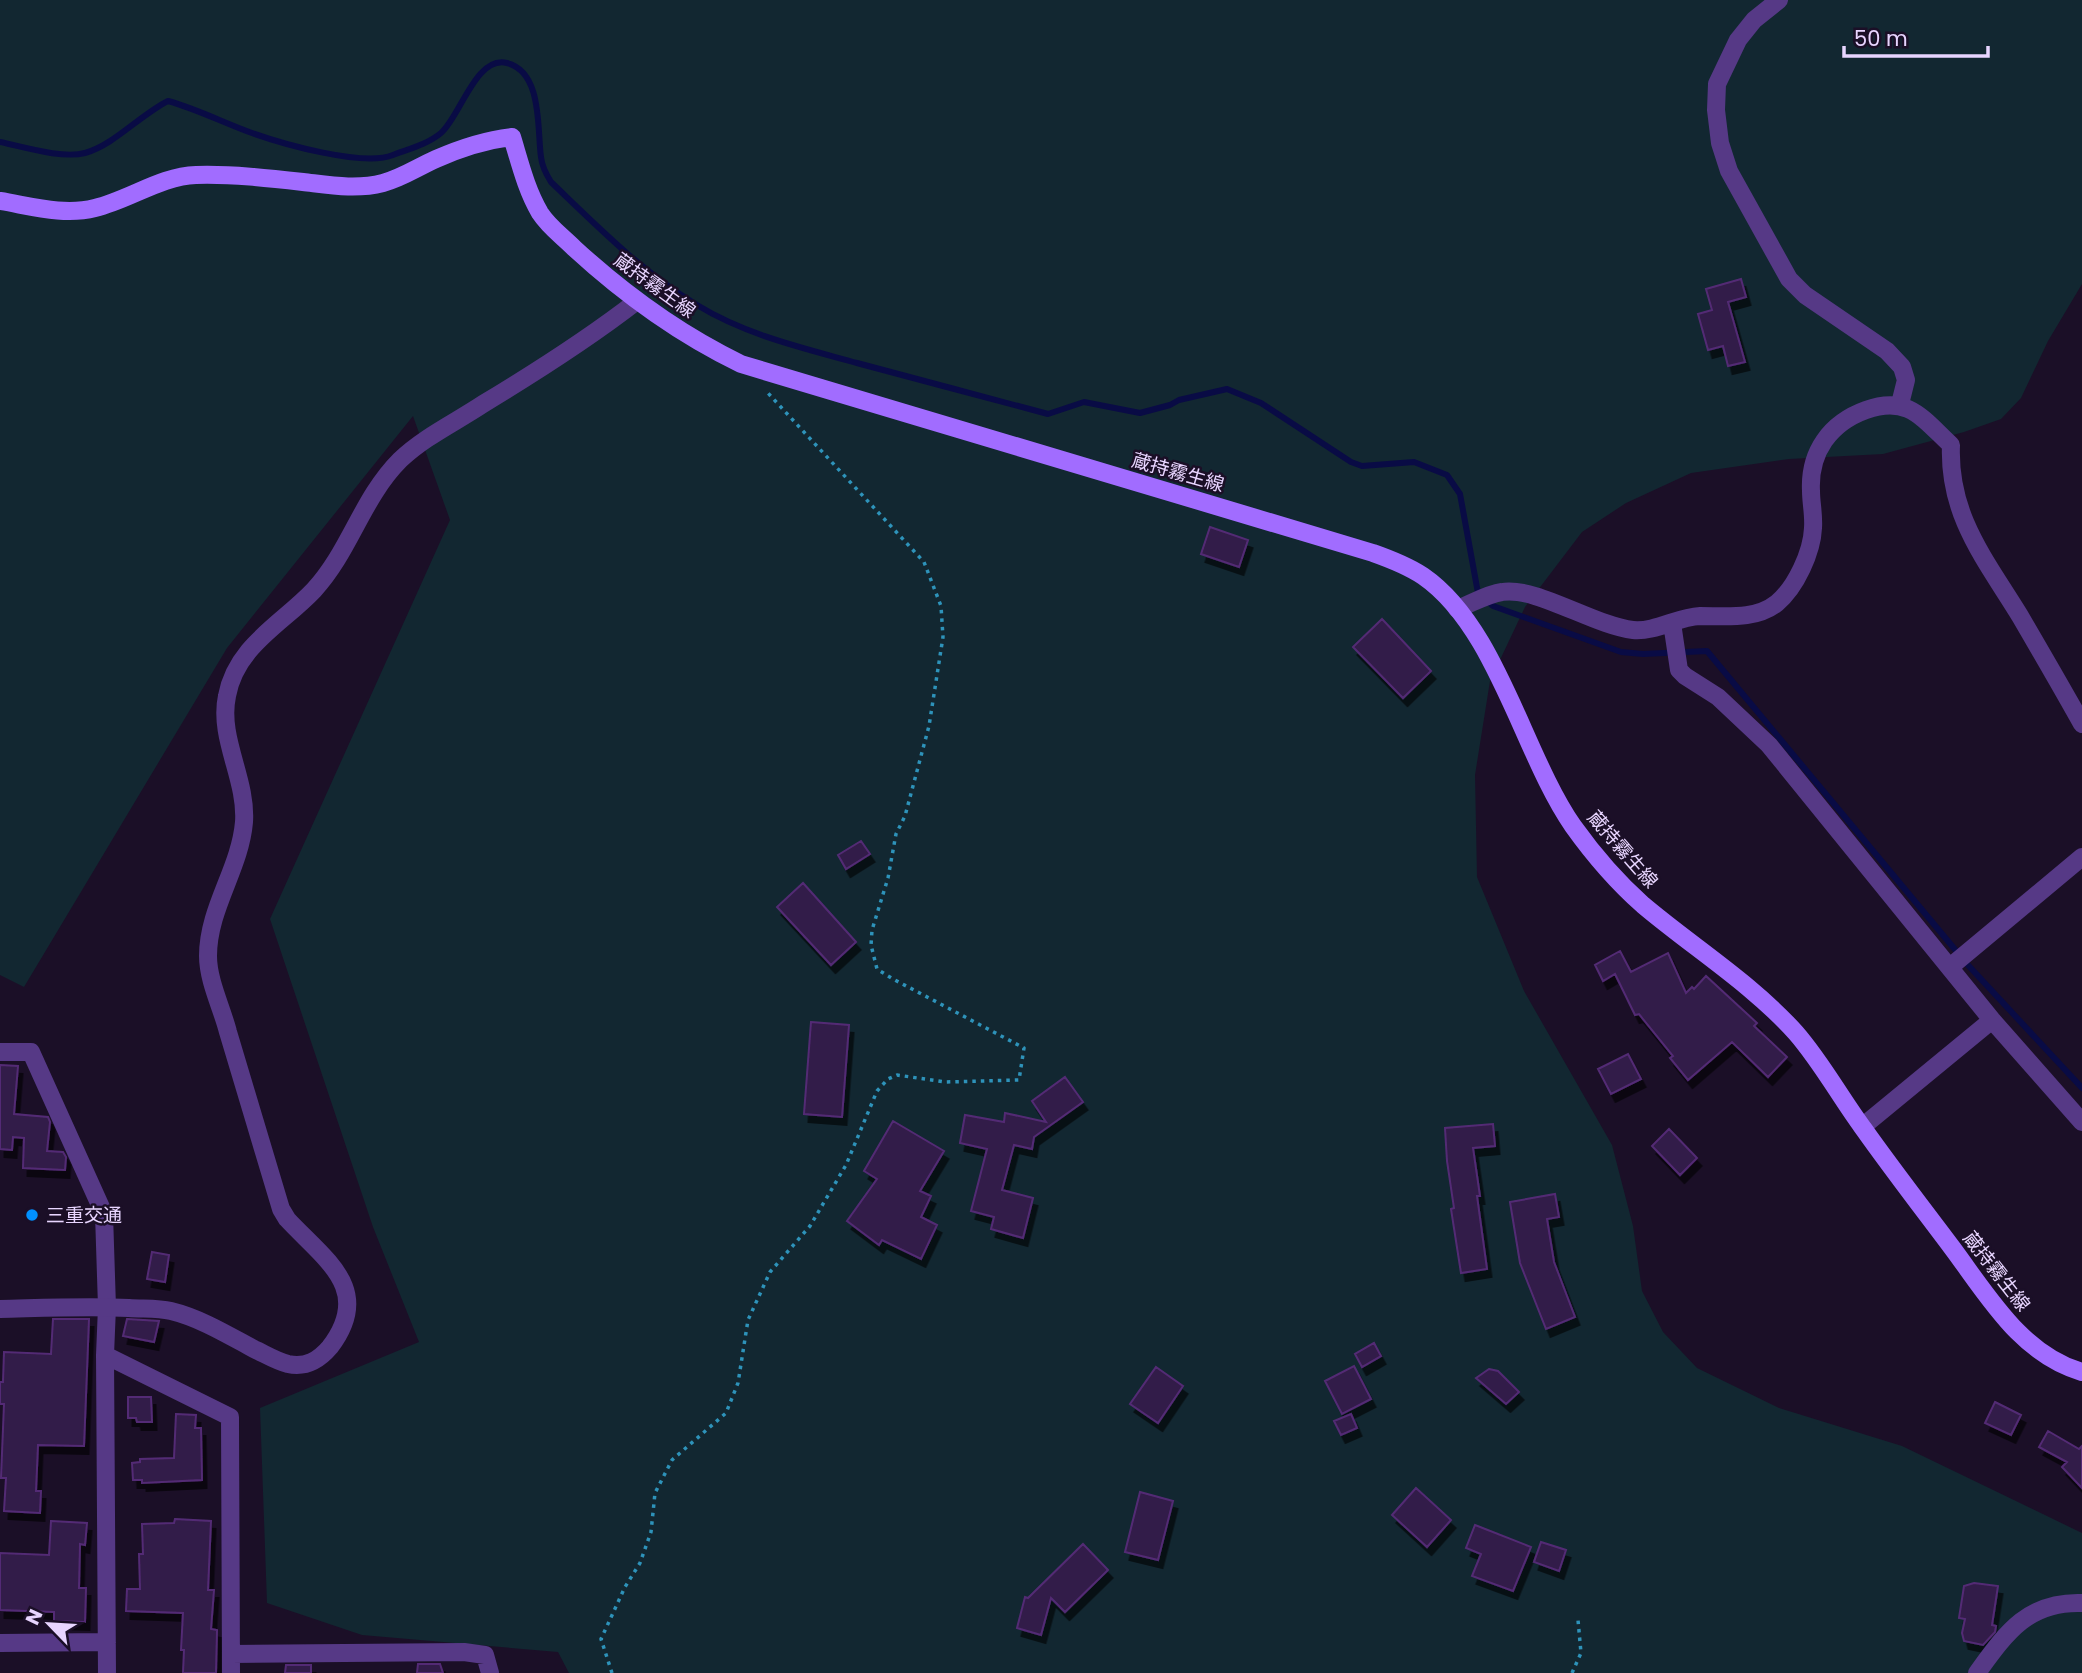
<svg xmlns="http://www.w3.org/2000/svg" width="2082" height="1673" viewBox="0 0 2082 1673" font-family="Poppins,'Noto Sans JP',sans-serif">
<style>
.green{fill:#122731}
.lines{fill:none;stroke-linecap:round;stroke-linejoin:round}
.stream{stroke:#090b45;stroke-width:6}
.building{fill:#331b48;stroke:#532c74;stroke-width:2;filter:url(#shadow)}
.path{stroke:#2e93ba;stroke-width:3.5;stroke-dasharray:3.5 5;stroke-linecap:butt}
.minor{stroke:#563986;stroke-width:18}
.tertiary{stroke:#563986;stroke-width:18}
.secondary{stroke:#a16cff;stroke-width:18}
.poi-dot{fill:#0190ff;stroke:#1b0f27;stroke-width:2.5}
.labels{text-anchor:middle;stroke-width:5;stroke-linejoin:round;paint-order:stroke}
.street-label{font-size:19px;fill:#e8d5ff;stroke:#1b0f27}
.poi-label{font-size:19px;fill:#e8d5ff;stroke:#1b0f27;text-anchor:start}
</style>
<defs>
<filter id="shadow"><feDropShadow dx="4.5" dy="8" stdDeviation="0" flood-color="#0009"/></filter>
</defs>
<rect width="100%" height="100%" fill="#1b0f27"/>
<path class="green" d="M0,0H2082V284L2048,341L2021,398L2001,419L1964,432L1883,454L1789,459L1691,473L1626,503L1582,532L1525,607L1490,681L1475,775L1477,877L1524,991L1612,1145L1633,1226L1642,1291L1663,1332L1697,1368L1779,1408L1902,1446L2082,1533V1673H569L558,1652L362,1635L267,1603L260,1408L419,1342L373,1227L270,919L450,520L413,416L227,648L24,987L0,975Z"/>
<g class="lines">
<path class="stream" d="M0,142C24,147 62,159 85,153C114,145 140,115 168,101C197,109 224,123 252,133C283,144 363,167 393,155C409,149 428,144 441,133C460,117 476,55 507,63C543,72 537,130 541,157C542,167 546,174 551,182C597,226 642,272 697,305C746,335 803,348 857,363C921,380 984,397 1048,414L1084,402L1140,413L1170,405L1179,400L1227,389L1261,403L1351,462L1362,466L1414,462L1447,475L1460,494L1478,593L1493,606L1621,652L1643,654L1707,651L1967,964L2082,1088"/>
</g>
<path class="building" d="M1741,279L1746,297L1728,302L1745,362L1728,366L1723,346L1708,350L1698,314L1712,310L1706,289Z
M1210,527L1248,540L1239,567L1201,554Z
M1382,619L1431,671L1403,698L1353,647Z
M861,841L870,854L846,869L838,855Z
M803,883L856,942L831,965L777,907Z
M1620,951L1631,972L1668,953L1686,993L1692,987L1694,989L1706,976L1757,1023L1754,1026L1787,1057L1768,1077L1732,1042L1688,1080L1670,1058L1673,1056L1639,1014L1635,1015L1615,974L1603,981L1595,965Z
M811,1022L849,1025L842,1117L804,1114Z
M1628,1054L1641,1079L1611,1094L1598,1069Z
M0,1065L18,1066L14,1114L48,1117L50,1122L47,1151L63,1152L66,1157L65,1170L23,1168L24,1138L13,1137L12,1150L0,1149Z
M1065,1077L1083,1102L1034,1137L1032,1149L1014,1145L1002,1190L1033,1198L1023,1238L991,1229L994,1217L971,1211L987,1149L960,1143L965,1115L1004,1122L1005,1113L1046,1122L1032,1101Z
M893,1121L944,1151L920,1191L931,1196L921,1217L937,1225L921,1259L882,1240L879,1245L847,1221L877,1179L864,1171Z
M1493,1124L1495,1146L1473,1148L1480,1196H1477L1487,1269L1461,1273L1451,1209L1454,1208L1447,1161L1445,1128Z
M1669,1129L1697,1158L1680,1175L1652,1146Z
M1555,1194L1559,1217L1547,1219L1554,1262L1575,1317L1546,1329L1520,1263L1510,1202Z
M152,1252L169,1255L165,1282L147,1279Z
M53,1319H89L84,1446L38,1445L36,1491H41L40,1513L4,1511L6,1478H1L4,1404H0V1382H3L4,1352L51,1354Z
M127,1319L159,1321L154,1342L123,1336Z
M1374,1343L1381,1356L1362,1367L1355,1354Z
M1354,1366L1371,1399L1342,1414L1325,1381Z
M1156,1367L1183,1386L1158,1423L1130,1404Z
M1489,1369L1498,1371L1519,1392L1506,1404L1476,1378Z
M128,1397H151L152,1422H137L136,1418H128Z
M1995,1402L2021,1415L2011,1435L1985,1423Z
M176,1414L196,1415L195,1428H201L202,1480L142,1483V1480H133L132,1463L140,1462V1459L174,1458Z
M1351,1414L1357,1428L1341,1435L1334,1421Z
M2048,1431L2079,1449L2082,1446V1488L2062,1467L2067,1462L2039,1447Z
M1416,1488L1451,1520L1427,1547L1392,1515Z
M1140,1492L1173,1501L1158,1560L1125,1552Z
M175,1519L211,1521L208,1590H214L211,1629L217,1630L216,1673H183L184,1650H181L183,1613L126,1611L127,1589H140L139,1554H143L142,1524L174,1523Z
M51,1521L87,1523L85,1545L80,1544L79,1588H86L85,1622L54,1621V1612L0,1610V1553L49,1555Z
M1475,1525L1531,1547L1513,1591L1472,1576L1481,1554L1466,1548Z
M1541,1542L1566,1550L1559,1571L1534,1562Z
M1083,1544L1108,1570L1065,1612L1051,1598L1041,1635L1017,1628L1025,1597L1028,1598Z
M1974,1583L1998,1586L1992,1625L1996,1626L1995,1632L1983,1645L1964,1641L1962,1633L1965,1619L1959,1618L1964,1586Z
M418,1664H440L443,1673H417Z
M286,1665H311V1673H285Z"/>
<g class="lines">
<path class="path" d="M612,1673L601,1639L625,1587L640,1563L651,1532L655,1493L672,1460L726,1413L738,1383L748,1320L770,1272L810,1226L846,1165L877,1091L888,1079L897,1075L945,1082L1019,1080L1024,1048L893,979L877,969L871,945L872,930L888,878L896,834L905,816L929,726L943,637L941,606L924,562L767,392
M1572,1673L1581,1653L1578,1620"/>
<path class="minor" d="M1779,0L1754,20L1738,40L1717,84L1716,110L1720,143L1729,171L1789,279L1805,295L1887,351L1902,367L1906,380L1900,404
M1457,609C1471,604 1487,594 1502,592C1535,586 1595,626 1633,630C1656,632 1677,617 1700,616C1726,616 1756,620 1777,603C1796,587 1812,552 1813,528C1814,515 1811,503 1811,491C1809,452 1830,423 1866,410C1908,395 1922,418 1951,445C1948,515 1985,559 2020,616C2041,652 2062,688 2082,724
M1672,623L1679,670L1685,676L1718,697L1769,745L1992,1020L2082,1122
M1950,967L2082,857
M0,1052H31L104,1214L107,1307L105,1355L107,1673
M1862,1127L1992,1020
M105,1355L230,1417L231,1673
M0,1643L107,1642
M231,1654L464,1652L485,1655L490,1673
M1977,1673C2006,1633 2028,1601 2082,1603"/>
<path class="tertiary" d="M0,1309C43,1308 86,1306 129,1308C143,1309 158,1308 171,1311C200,1318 228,1335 254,1349C265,1354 276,1361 288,1364C306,1368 319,1360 330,1347C374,1289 325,1260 287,1219L281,1209C263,1150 246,1091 228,1032C222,1008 208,981 208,956C208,908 240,869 244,822C247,779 218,738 227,696C236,646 282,624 314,590C350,551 362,498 400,460C424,437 456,422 483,404C536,372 588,339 637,301"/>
<path class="secondary" d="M0,201C31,206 64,216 95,208C129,200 161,176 196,175C232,174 268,178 303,182C329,185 356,190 383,183C402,178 418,167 436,159C461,148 485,140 512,137C520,163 526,189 540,213C549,227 562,236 574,248C624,294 679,334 741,364L1373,553C1390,559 1408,566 1423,576C1497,627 1523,754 1573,826C1593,854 1617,882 1643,905C1694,948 1751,983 1796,1033C1822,1063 1840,1097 1863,1128C1892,1169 1923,1209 1953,1249C1988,1296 2022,1355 2082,1372"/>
</g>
<circle class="poi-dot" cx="32" cy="1215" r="7"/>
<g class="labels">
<g class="street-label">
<text transform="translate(655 285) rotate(36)" y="7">蔵持霧生線</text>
<text transform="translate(1178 472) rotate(16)" y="7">蔵持霧生線</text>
<text transform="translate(1623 849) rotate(49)" y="7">蔵持霧生線</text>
<text transform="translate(1997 1271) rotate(52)" y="7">蔵持霧生線</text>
</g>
<g class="poi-label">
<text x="46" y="1222">三重交通</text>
</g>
</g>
<g transform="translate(49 1624) rotate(295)" stroke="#1b0f27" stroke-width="5" paint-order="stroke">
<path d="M0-5L12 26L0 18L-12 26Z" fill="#e8d5ff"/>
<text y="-10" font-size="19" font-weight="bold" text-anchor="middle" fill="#e8d5ff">N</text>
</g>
<path d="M1844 46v10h144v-10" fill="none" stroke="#e8d5ff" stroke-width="3.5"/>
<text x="1854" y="46" font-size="21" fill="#e8d5ff" stroke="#1b0f27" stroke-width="5" paint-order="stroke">50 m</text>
</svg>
